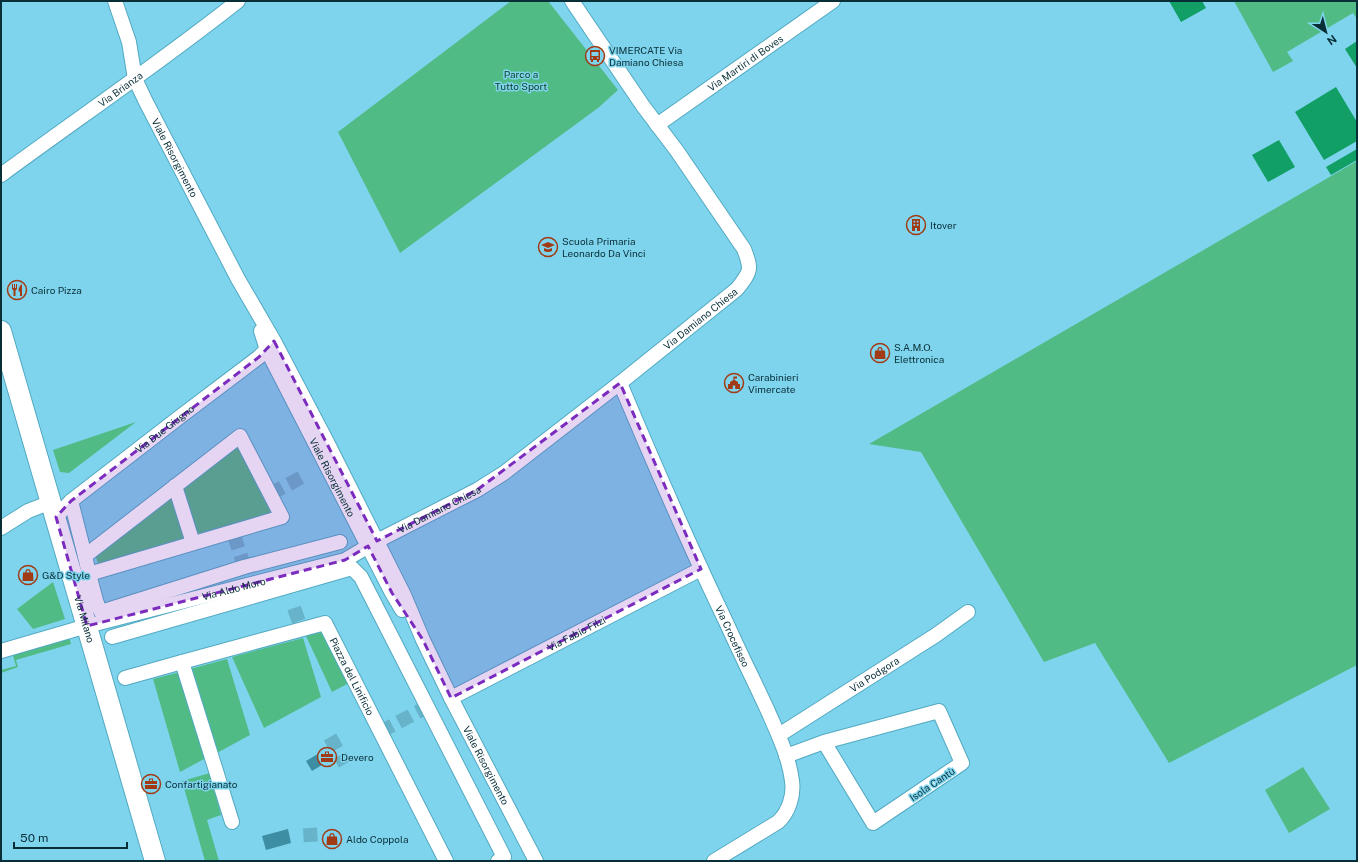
<svg xmlns="http://www.w3.org/2000/svg" width="1358" height="862" viewBox="0 0 1358 862" font-family="'Public Sans',sans-serif">
<style>
.green{fill:#51bb85}
.forest{fill:#119f66}
.water{fill:#3d8da3}
.lines{fill:none;stroke-linecap:round;stroke-linejoin:round}
.street-tunnel{stroke:#67b3c9;stroke-width:14;stroke-dasharray:14 7;stroke-linecap:butt}
.street-casing{stroke:#52a9c1;stroke-width:16}
.secondary-casing{stroke:#52a9c1;stroke-width:22}
.street{stroke:#fff;stroke-width:14}
.secondary{stroke:#fff;stroke-width:20}
.marked{fill:#7b2cbf;fill-opacity:0.2;stroke:#7b2cbf;stroke-width:3;stroke-dasharray:8 5;stroke-linejoin:round}
.labels{text-anchor:middle;stroke-width:3;stroke-linejoin:round;paint-order:stroke}
.poi-label{font-size:10px;fill:#082f38;stroke:#7fd4ed;text-anchor:start}
.street-label{font-size:10px;fill:#082f38;stroke:#7fd4ed}
.park-label{font-size:10px;fill:#10432b;stroke:#7fd4ed}
</style>
<rect width="100%" height="100%" fill="#7fd4ed"/>
<path class="green" d="M511,1H548L618,90L598,108L400,253L338,132Z
M1234,1H1357V19L1353,13L1287,52L1293,61L1273,72Z
M1357,161V665L1169,763L1095,643L1044,662L921,452L869,444Z
M136,422L69,473L60,472L53,450Z
M237,445L271,513L99,566L94,552Z
M53,582L65,619L33,629L17,609Z
M322,632L349,683L332,692L306,636Z
M68,638L70,640L71,644L16,660L18,667L1,673V670L16,666L13,656L15,654Z
M303,638L321,697L264,728L232,657Z
M227,659L250,735L215,754L190,669Z
M180,672L206,758L180,772L153,679Z
M1303,767L1330,809L1289,833L1265,790Z
M210,773L221,815L207,820L219,861H205L182,781Z"/>
<path class="forest" d="M1169,1H1202L1206,8L1181,22Z
M1357,41V68L1345,49Z
M1336,87L1357,122V141L1324,160L1295,112Z
M1279,140L1295,167L1268,182L1252,155Z
M1357,149V160L1331,175L1326,167Z"/>
<path class="water" d="M326,749L332,759L312,771L306,761Z
M288,829L291,843L266,850L262,836Z"/>
<g class="lines">
<path class="street-tunnel" d="M270,494L306,475
M234,535L243,563
M294,608L299,622
M380,732L427,707
M330,737L345,764
M310,828L311,846"/>
<defs>
<g id="street">
<path id="s1" d="M115,1L129,42L135,79L146,102L238,279L274,341L326,440L404,595L423,640L451,698L536,861"/>
<path id="s2" d="M657,125L833,1"/>
<path id="s3" d="M1,175C80,117 161,62 238,1"/>
<path id="s4" d="M261,331L267,350L392,593L402,610"/>
<path id="s5" d="M620,383C654,464 689,545 727,624C740,653 754,681 767,709C777,732 789,756 792,781C794,795 789,812 778,822L714,861"/>
<path d="M240,436L282,517L89,574L85,556Z"/>
<path d="M175,486L193,543"/>
<path d="M71,501L85,556"/>
<path id="s6" d="M56,517L71,501L181,416L259,357L272,344"/>
<path d="M1,528L28,511L51,502"/>
<path d="M89,574L97,604L93,605"/>
<path d="M97,604L101,612L244,567L340,542"/>
<path d="M112,637L352,568L361,577L504,857L498,861"/>
<path id="s7" d="M1,651L87,626L345,560L377,541L477,490L504,473L620,383L737,289C751,271 752,270 744,249L677,151L643,106L572,1"/>
<path id="s8" d="M182,662L325,623L446,861"/>
<path d="M125,678L182,662L232,822"/>
<path id="s9" d="M451,698L701,569"/>
<path id="s10" d="M779,735L936,635L968,612"/>
<path d="M786,756L824,742L939,711L962,763L873,823L824,742"/>
</g>
<g id="secondary">
<path id="s11" d="M1,331L155,861"/>
</g>
</defs>
<use href="#street" class="street-casing"/>
<use href="#secondary" class="secondary-casing"/>
<use href="#street" class="street"/>
<use href="#secondary" class="secondary"/>
</g>
<path class="marked" d="M274,341L377,541L477,490L620,383L701,569L451,698L423,640L392,593L368,546L345,560L87,626L56,517L71,501L259,357Z"/>
<defs>
<symbol id="bus-ring" viewBox="-11 -11 22 22"><circle r="9.5" fill="#7fd4ed" stroke="#a13b15" stroke-width="1.5"/><path d="M-5-6H5V4H4V6H2V4H-2V6H-4V4H-5ZM-3.5-4V0h7V-4ZM-3.5 1.2v1.5H-2V1.2ZM2 1.2v1.5H3.5V1.2Z" fill="#a13b15"/></symbol>
<symbol id="building-ring" viewBox="-11 -11 22 22"><circle r="9.5" fill="#7fd4ed" stroke="#a13b15" stroke-width="1.5"/><path d="M-4-6H4V6H1V3H-1V6H-4ZM-2.5-4.3h1.7v1.8h-1.7ZM.8-4.3h1.7v1.8H.8ZM-2.5-1h1.7V.8h-1.7ZM.8-1h1.7V.8H.8Z" fill="#a13b15"/></symbol>
<symbol id="school-ring" viewBox="-11 -11 22 22"><circle r="9.5" fill="#7fd4ed" stroke="#a13b15" stroke-width="1.5"/><path d="M0-5L7-2L0 1L-7-2ZM-4 1L0 2.5L4 1V4Q0 6-4 4Z" fill="#a13b15"/></symbol>
<symbol id="restaurant-ring" viewBox="-11 -11 22 22"><circle r="9.5" fill="#7fd4ed" stroke="#a13b15" stroke-width="1.5"/><path d="M-5-6h1v4h1v-4h1v4h1v-4h1v5L-1.5 .5V6h-2V.5L-5-1ZM5-6V6H3V1.5H1.5Q1.5-4 5-6Z" fill="#a13b15"/></symbol>
<symbol id="shop-ring" viewBox="-11 -11 22 22"><circle r="9.5" fill="#7fd4ed" stroke="#a13b15" stroke-width="1.5"/><path d="M-5-2.5h2.3a2.7 3.5 0 0 1 5.4 0H5L5.5 6h-11ZM-1.5-2.5h3a1.5 2.3 0 0 0-3 0Z" fill="#a13b15"/></symbol>
<symbol id="civic-ring" viewBox="-11 -11 22 22"><circle r="9.5" fill="#7fd4ed" stroke="#a13b15" stroke-width="1.5"/><path d="M-.6-6.5H3V-4.5H.6V-3L4-1V1h2V6H-6V1h2V-1L-.6-3ZM-1.2 2.5V6h2.4V2.5Z" fill="#a13b15"/></symbol>
<symbol id="office-ring" viewBox="-11 -11 22 22"><circle r="9.5" fill="#7fd4ed" stroke="#a13b15" stroke-width="1.5"/><path d="M-6-3h4V-5.5h4V-3h4V5H-6ZM-1-4.5V-3h2v-1.5ZM-6 0V1H6V0Z" fill="#a13b15"/></symbol>
</defs>
<g fill-rule="evenodd">
<use href="#bus-ring" x="584" y="45" width="22" height="22"/>
<use href="#building-ring" x="905" y="214" width="22" height="22"/>
<use href="#school-ring" x="537" y="236" width="22" height="22"/>
<use href="#restaurant-ring" x="6" y="279" width="22" height="22"/>
<use href="#shop-ring" x="869" y="342" width="22" height="22"/>
<use href="#civic-ring" x="723" y="372" width="22" height="22"/>
<use href="#shop-ring" x="17" y="564" width="22" height="22"/>
<use href="#office-ring" x="316" y="746" width="22" height="22"/>
<use href="#office-ring" x="140" y="773" width="22" height="22"/>
<use href="#shop-ring" x="321" y="828" width="22" height="22"/>
</g>
<g class="labels">
<g class="poi-label">
<text x="609" y="54">VIMERCATE Via<tspan x="609" dy="12">Damiano Chiesa</tspan></text>
<text x="930" y="229">Itover</text>
<text x="562" y="245">Scuola Primaria<tspan x="562" dy="12">Leonardo Da Vinci</tspan></text>
<text x="31" y="294">Cairo Pizza</text>
<text x="894" y="351">S.A.M.O.<tspan x="894" dy="12">Elettronica</tspan></text>
<text x="748" y="381">Carabinieri<tspan x="748" dy="12">Vimercate</tspan></text>
<text x="42" y="579">G&amp;D Style</text>
<text x="341" y="761">Devero</text>
<text x="165" y="788">Confartigianato</text>
<text x="346" y="843">Aldo Coppola</text>
</g>
<g class="street-label">
<text dy="4" stroke="none"><textPath href="#s2" startOffset="108">Via Martiri di Boves</textPath></text>
<text dy="4" stroke="none"><textPath href="#s3" startOffset="147">Via Brianza</textPath></text>
<text dy="4" stroke="none"><textPath href="#s1" startOffset="169">Viale Risorgimento</textPath></text>
<text dy="4" stroke="none"><textPath href="#s7" startOffset="787">Via Damiano Chiesa</textPath></text>
<text dy="4" stroke="none"><textPath href="#s6" startOffset="140">Via Due Giugno</textPath></text>
<text dy="4" stroke="none"><textPath href="#s4" startOffset="163">Viale Risorgimento</textPath></text>
<text dy="4" stroke="none"><textPath href="#s7" startOffset="463">Via Damiano Chiesa</textPath></text>
<text dy="4" stroke="none"><textPath href="#s7" startOffset="241">Via Aldo Moro</textPath></text>
<text dy="4" stroke="none"><textPath href="#s11" startOffset="300">Via Milano</textPath></text>
<text dy="4" stroke="none"><textPath href="#s9" startOffset="141">Via Fabio Filzi</textPath></text>
<text dy="4" stroke="none"><textPath href="#s5" startOffset="277">Via Crocefisso</textPath></text>
<text dy="4" stroke="none"><textPath href="#s10" startOffset="113">Via Podgora</textPath></text>
<text dy="4" stroke="none"><textPath href="#s8" startOffset="208">Piazza del Linificio</textPath></text>
<text dy="4" stroke="none"><textPath href="#s1" startOffset="852">Viale Risorgimento</textPath></text>
<text transform="translate(932 784) rotate(-34)" y="4">Isola Cantù</text>
</g>
<g class="park-label">
<text x="521" y="78">Parco a<tspan x="521" dy="12">Tutto Sport</tspan></text>
</g>
</g>
<rect width="1358" height="862" fill="none" stroke="#082f38" stroke-width="4"/>
<g transform="translate(1326 32) rotate(144)" stroke="#7fd4ed" stroke-width="3" paint-order="stroke">
<path d="M0-3L7 15L0 10L-7 15Z" fill="#082f38"/>
<text y="-6" font-size="11" font-weight="bold" text-anchor="middle" fill="#082f38">N</text>
</g>
<path d="M14 842v6h113v-6" fill="none" stroke="#082f38" stroke-width="2"/>
<text x="20" y="842" font-size="12" fill="#082f38" stroke="#7fd4ed" stroke-width="3" paint-order="stroke">50 m</text>
</svg>
